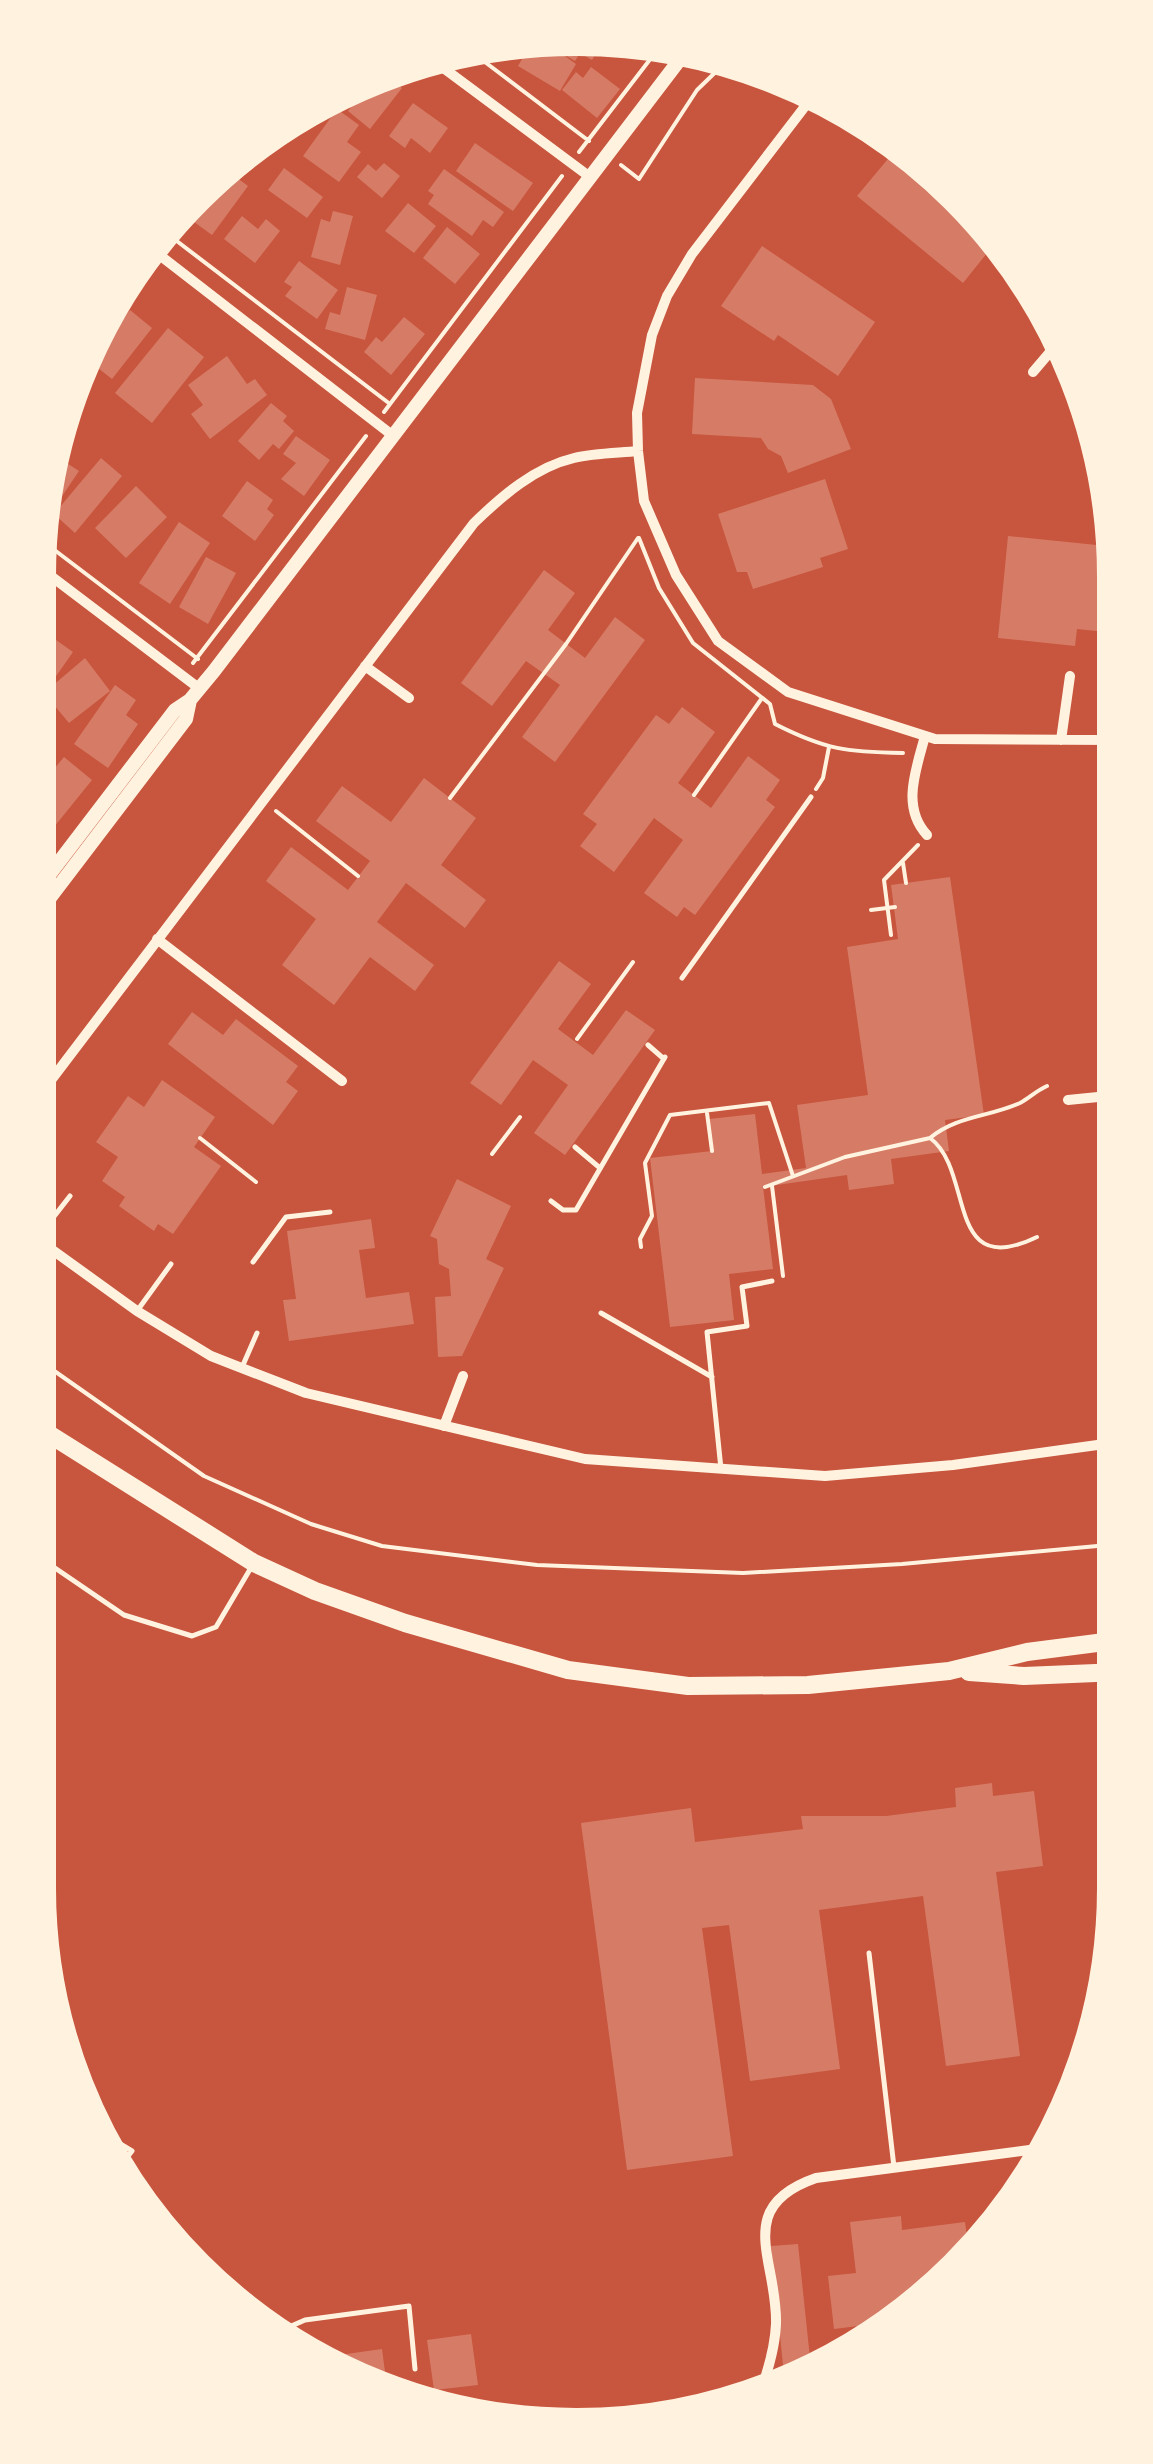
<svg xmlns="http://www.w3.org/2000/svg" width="1153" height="2464" viewBox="0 0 1153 2464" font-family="Mulish,sans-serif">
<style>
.building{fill:#d67c66}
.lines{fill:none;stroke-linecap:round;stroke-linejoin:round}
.path{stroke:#fff3e0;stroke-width:4}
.service{stroke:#fff3e0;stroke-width:5}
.minor{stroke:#fff3e0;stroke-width:10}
.tertiary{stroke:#fff3e0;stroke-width:14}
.primary{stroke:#fff3e0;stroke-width:18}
.rim{fill:none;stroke:#fff3e0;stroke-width:12}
</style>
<rect width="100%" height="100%" fill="#c8553d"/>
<path class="building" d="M577,33L605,38L592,60L580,53L575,61L555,49L576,64L560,91L518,66L529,47L539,53L544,44L550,48L557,37Z
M591,67L620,89L597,118L562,90L576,72L583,78Z
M381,71L402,88L370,129L348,111L354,103L341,92L369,74Z
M413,103L448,128L430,153L411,138L405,148L389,136Z
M337,109L359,125L347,142L361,152L339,182L303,156Z
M902,142L1000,237L963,283L857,196Z
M475,143L533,183L513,211L456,171Z
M384,163L400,176L382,198L357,177L368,164L376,171Z
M284,168L323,197L307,218L268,190Z
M225,169L248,186L212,235L179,211L192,191Z
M444,169L504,212L493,227L483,220L472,236L428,204L434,195L428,191Z
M408,203L436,226L414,253L385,231Z
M333,211L353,216L340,265L311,257L321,219L330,222Z
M242,216L258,229L266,219L280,231L255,263L224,239Z
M447,227L480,254L455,284L423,258Z
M762,246L875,322L838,376L778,335L774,341L721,306Z
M299,261L338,290L317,319L285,296L292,287L284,282Z
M347,287L377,295L365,340L325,329L330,312L340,315Z
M125,292L131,297L93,344L91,343Z
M130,310L152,328L112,379L89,361Z
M404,317L425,334L391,375L364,352L376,337L382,342Z
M168,328L204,357L152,423L115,393Z
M227,356L247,384L255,379L267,395L210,439L191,414L203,405L188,385Z
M695,378L813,385L831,399L851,449L788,473L781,456L768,449L761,438L692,434Z
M271,403L287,416L283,421L294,431L279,449L273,444L259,460L238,441Z
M296,436L330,460L304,496L281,479L296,463L283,454Z
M56,456L79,471L50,514L45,512Z
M101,458L122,476L75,533L54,514Z
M825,479L848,549L820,558L823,567L753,589L747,572H737L718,514Z
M247,481L273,500L267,509L274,515L255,541L222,516Z
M136,486L167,517L126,558L95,528Z
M179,522L210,543L170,604L139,583Z
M1008,536L1116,547V633L1077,629L1075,646L998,638Z
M206,557L236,573L208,624L179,607Z
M544,570L575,593L548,630L585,658L615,617L645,640L555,762L522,737L560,685L526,661L492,706L461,683Z
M42,630L73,652L33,709V644Z
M85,658L110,691L69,723L44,693Z
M115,685L136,700L126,715L138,724L108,768L74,744Z
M682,707L715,732L678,783L711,808L748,756L780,780L766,800L775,807L695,915L684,907L677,917L644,893L683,840L654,818L614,872L580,846L597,824L583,814L656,715L669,724Z
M33,737L56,754L33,787Z
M64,757L92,780L54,827L33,809V794Z
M424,778L476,818L441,865L486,900L465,928L406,883L377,922L434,965L415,991L370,957L334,1005L282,965L316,919L266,881L291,847L348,890L370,861L316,821L342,786L391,822Z
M950,877L984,1115L945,1120L949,1151L891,1159L894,1184L849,1190L847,1175L763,1187L773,1269L729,1274L734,1320L670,1327L650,1158L712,1151L709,1119L755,1114L762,1174L806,1168L797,1105L868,1095L847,947L898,939L891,885Z
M559,961L591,984L558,1029L593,1055L626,1010L655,1030L565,1155L534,1133L568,1085L533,1060L501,1105L470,1083Z
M192,1012L223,1035L236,1019L298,1066L286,1082L298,1091L273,1125L168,1044Z
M162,1080L215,1117L194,1147L221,1166L173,1234L158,1224L154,1231L119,1206L125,1197L102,1181L118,1157L96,1142L128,1096L144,1107Z
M457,1179L511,1206L486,1259L504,1268L462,1356L438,1357L435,1297L451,1296L449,1269L439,1264L437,1239L430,1236Z
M371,1219L375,1248L359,1250L366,1298L409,1292L414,1324L289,1341L283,1300L296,1299L287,1231Z
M992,1783L993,1796L1034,1791L1043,1866L996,1872L1020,2056L946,2066L923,1896L819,1910L840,2069L750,2081L729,1925L702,1928L733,2156L627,2170L581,1823L691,1808L695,1842L803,1829L801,1816H886L956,1807L955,1788Z
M901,2216L902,2230L965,2222L970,2260L962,2272L938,2289L931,2290V2293L883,2328L882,2323L834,2329L828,2276L856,2273L850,2222Z
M798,2244L812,2377L785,2385L771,2246Z
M471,2334L478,2385L434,2390L427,2340Z
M382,2349L387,2387L318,2358Z"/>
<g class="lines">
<path class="path" d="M473,53L589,141
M579,152L658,49
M621,165L639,179L697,90L726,62
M165,232L390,404
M384,412L562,176
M639,538L659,588L693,643L770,704L775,724C826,750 847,752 903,753
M40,539L198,659
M193,663L366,436
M816,789L823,778L829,747
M694,795L762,698
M450,798L566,644L638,538
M276,811L358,876
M903,863L906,883
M871,910L895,907
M891,935L884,880L918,845
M577,1039L633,962
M707,1113L712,1151
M200,1138L256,1182
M930,1138C956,1116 989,1117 1020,1103C1029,1098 1036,1091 1047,1086
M492,1154L520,1117
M772,1186L783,1276
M765,1187L845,1157L930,1138C975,1171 944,1282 1037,1237
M641,1247L640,1239L652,1216L645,1163L670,1115L769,1103L793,1176
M33,1356L204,1476L311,1524L382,1546L537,1565L743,1573L902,1564L1119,1544
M1113,1545L1119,1594"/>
<path class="service" d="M682,978L811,797
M648,1045L664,1059
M575,1147L600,1168
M551,1201L563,1210H576L665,1057
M38,1237L70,1196
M253,1262L286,1217L330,1212
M137,1311L171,1264
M601,1313L712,1377
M243,1365L257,1333
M721,1469L707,1332L747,1326L742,1287L772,1281
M33,1553L124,1615L192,1636L216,1627L252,1566
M869,1953L894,2167
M97,2130L132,2151L118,2169
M278,2341L289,2327L305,2320L409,2306L415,2369"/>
<path class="minor" d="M434,61L590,177
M816,92L692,254L667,296L652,335L637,413L638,451L644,501L676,575L718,641L788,692L935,739L1117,740
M153,250L392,435
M1033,372L1062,338
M35,564L200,689
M365,666L409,698
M925,736C916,770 901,807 927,835
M1061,740L1070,676
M157,939L342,1081
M1068,1100L1118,1095
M33,1104L474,523C502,496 535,467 574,458C594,453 618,453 638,451
M33,1236L137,1311L211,1356L306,1393L585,1459L825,1476L953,1465L1119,1442
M444,1426L463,1376
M760,2393C768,2371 775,2347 776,2324C778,2261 732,2207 816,2178L1044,2148"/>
<path class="tertiary" d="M33,896L175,710L190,700L214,671L684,54
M33,920L186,719L190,700"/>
<path class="primary" d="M33,1424L254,1563L315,1591L405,1623L568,1670L688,1686L808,1685L949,1671L1027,1652L1120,1640
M969,1672L1024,1676L1120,1672"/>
</g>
<path d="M0 0H1153V2464H0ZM576 50H577A526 526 0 0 1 1103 576V1888A526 526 0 0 1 577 2414H576A526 526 0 0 1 50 1888V576A526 526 0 0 1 576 50Z" fill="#fff3e0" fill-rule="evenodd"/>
<path class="rim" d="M576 50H577A526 526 0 0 1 1103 576V1888A526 526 0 0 1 577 2414H576A526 526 0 0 1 50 1888V576A526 526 0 0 1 576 50Z"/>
</svg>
